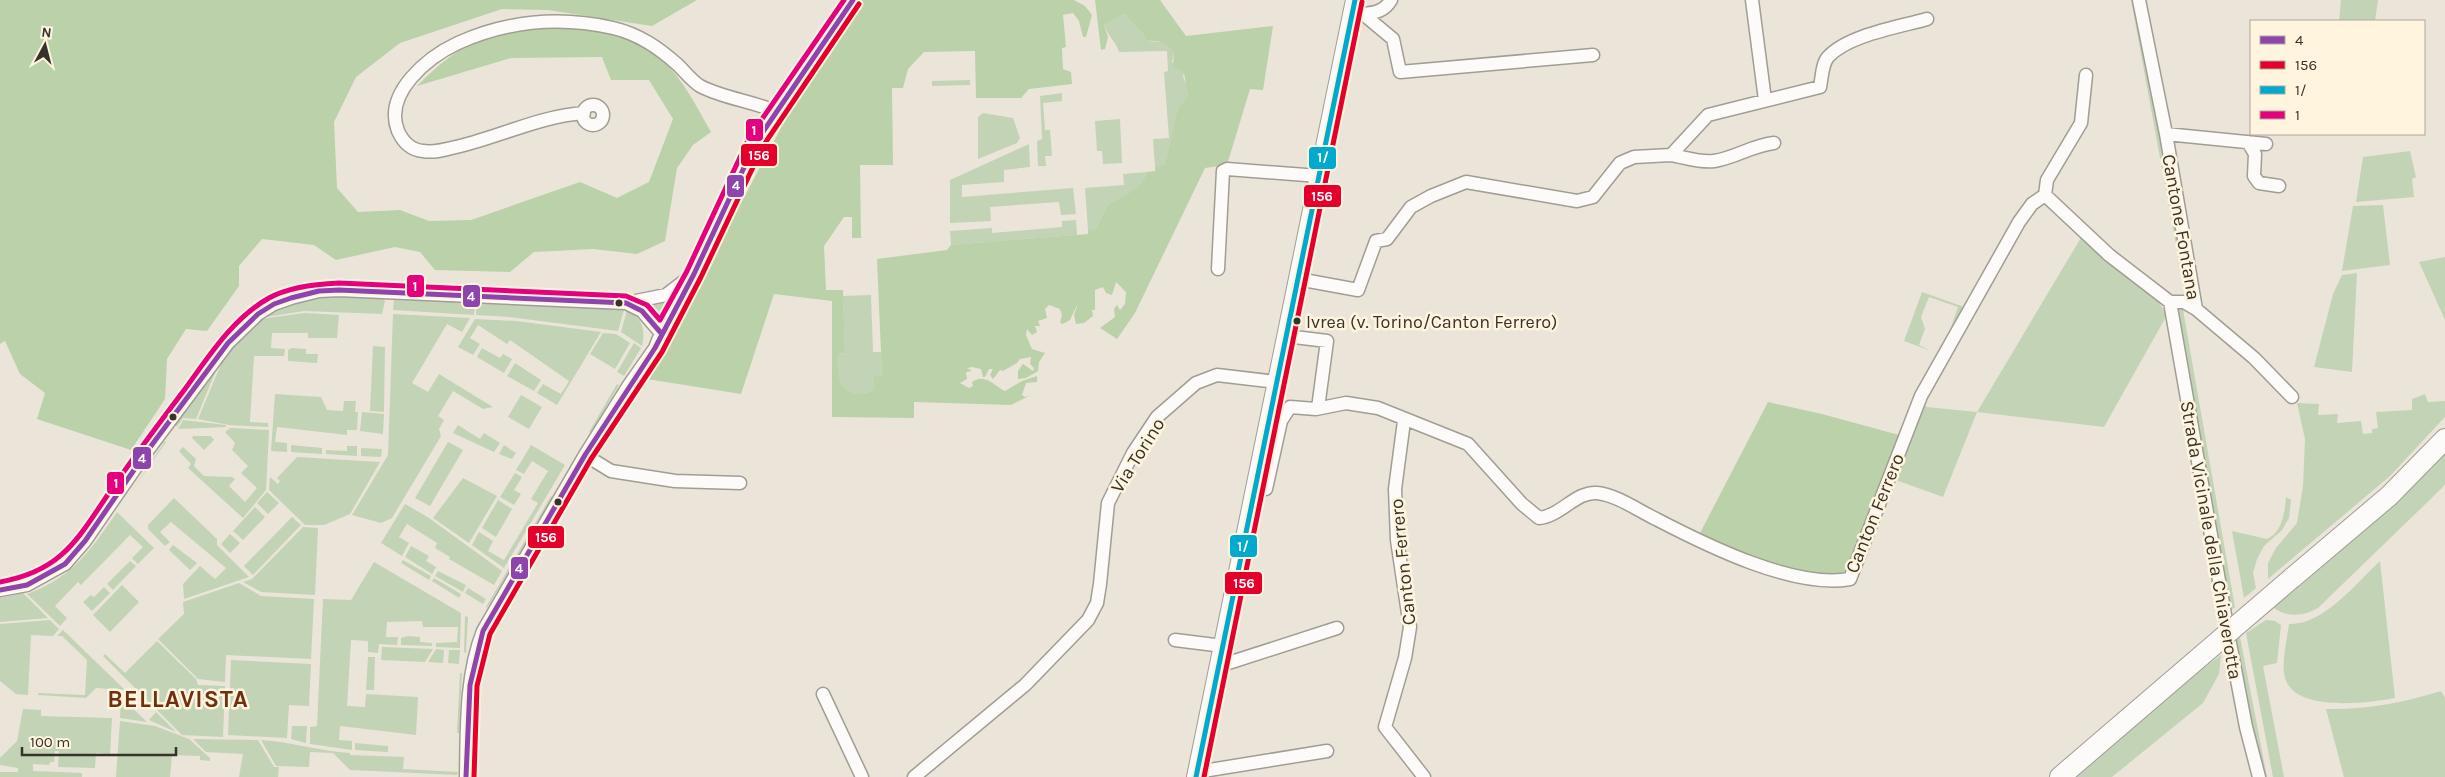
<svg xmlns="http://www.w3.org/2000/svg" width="2445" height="777" viewBox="0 0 2445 777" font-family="Karla,sans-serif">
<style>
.green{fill:#c3d3b6}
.forest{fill:#bad1a9}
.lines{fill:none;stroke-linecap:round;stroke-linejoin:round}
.street-casing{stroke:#a19d94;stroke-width:15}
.secondary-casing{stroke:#a19d94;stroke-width:20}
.primary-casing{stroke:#a19d94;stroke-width:22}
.street{stroke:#fcfbf9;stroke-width:12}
.secondary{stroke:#fcfbf9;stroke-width:18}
.primary{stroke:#fcfbf9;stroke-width:20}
.primary-bridge-casing{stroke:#a19d94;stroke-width:22;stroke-linecap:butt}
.primary-bridge{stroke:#fcfbf9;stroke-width:20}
.bus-1-casing{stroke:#fff5df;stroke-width:9}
.bus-2-casing{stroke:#fff5df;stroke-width:9}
.bus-3-casing{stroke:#fff5df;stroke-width:9}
.bus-4-casing{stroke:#fff5df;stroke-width:9}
.bus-1{stroke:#8e44ad;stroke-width:5}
.bus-2{stroke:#e4002b;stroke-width:5}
.bus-3{stroke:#00a9ce;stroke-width:5}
.bus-4{stroke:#e5007d;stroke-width:5}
.bus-dot{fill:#37332b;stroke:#fff5df;stroke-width:2}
.labels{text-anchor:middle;stroke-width:5;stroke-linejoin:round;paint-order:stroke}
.bus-label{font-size:18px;fill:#37332b;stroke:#fff5df;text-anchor:start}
.street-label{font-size:19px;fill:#37332b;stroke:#fff5df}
.district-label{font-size:24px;font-weight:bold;letter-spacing:1px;fill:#703010;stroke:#fff5df}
.line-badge{stroke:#fff5df;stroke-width:2}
.badge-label{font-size:14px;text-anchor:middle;font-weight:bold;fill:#fff}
</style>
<rect width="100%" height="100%" fill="#ebe5d9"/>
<path class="green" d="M2131,0H2136L2189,296L2186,299Z
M2341,0H2378L2375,21H2339Z
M1124,14L1143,34L1146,41L1165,42L1174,53L1172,62L1184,73L1183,77L1187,86L1188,95L1177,110L1165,166L1155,167L1153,139L1169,138L1164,72L1168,71L1167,51L1119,52C1118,45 1108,36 1104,25Z
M970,80V85L932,86V81Z
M1062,93V101L1043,103L1045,130H1050L1052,156H1045L1046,166H1038L1037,141L1042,139L1040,96Z
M983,113L1013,118L1020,138L1017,143L978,159V117Z
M1120,119L1122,163L1103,164L1102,151H1097L1095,121Z
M1029,144L1030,167L1004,170V182L962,185V197L1073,188L1076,214L1061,215L1059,202L990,207L991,221L950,223V180Z
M2410,151L2416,177L2412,179L2414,197L2356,202L2363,157Z
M1147,172C1142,188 1123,199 1108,204L1096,228L1088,230L1085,188L1124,185L1123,174Z
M2383,205L2390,265L2342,271L2353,206Z
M1076,220L1077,235L951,245L950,231L992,228V233L1062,227V221Z
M2082,236L2155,297L2167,315L2104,427L1977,412L1943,497L1893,479L1924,404L1927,407L1977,412Z
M2445,257V320L2419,262Z
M2357,273L2352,372L2314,367L2333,294L2342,275Z
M1922,292L1967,308L1953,328L1951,327L1958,307L1929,297L1921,317L1925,329L1919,345L1931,351L1904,341Z
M871,295L873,352H881L882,377H874V389C864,396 845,397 839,382C837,374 838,362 838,354L845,353L843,296Z
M333,296L383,299L385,301L382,314L304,311L260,318L304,299Z
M394,298L475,303L474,315L393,310Z
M653 308a7 7 0 1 1 14 0a7 7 0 1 1-14 0Z
M477,303L614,308L624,310L618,331L509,317L476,315Z
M2182,304L2235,607L2230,611L2176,307Z
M627,310C642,318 646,329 642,346L621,332Z
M304,313L339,315L337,338H308V333H272L271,348L285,349L284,356H254L250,422L268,423V427L229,425L198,419L224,357L238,339L260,319Z
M393,314L470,318L462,332L447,324L412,383L428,392L439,374L493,407L483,409L453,391L438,416L444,420L439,429L441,436L392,518L381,523L352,515L388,455Z
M475,319L517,321L601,332L557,405L537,393L543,384L561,394L569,381L510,340L507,344L478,325L470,338L480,344L473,355L458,347Z
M603,333L616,334L630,343L615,369L590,354Z
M634,343L641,348L624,376L617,372Z
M373,346L385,347L384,412L370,411Z
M292,348L306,349V354H318L317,363L288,361V350Z
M482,348L500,358L503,354L512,359L504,373L477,357Z
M222,356L196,419L183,418L177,427L176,425Z
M515,363L541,380L534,391L507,376Z
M617,384L619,385L591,433L589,432Z
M275,394L321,397L327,410L343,411L344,401H356L355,412H358L357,430H347V435L277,427L275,442L287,443V452L271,451Z
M2425,394L2428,402L2445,401V417L2390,476L2268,579V563L2276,548L2297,523L2303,486L2305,439L2297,403L2319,404L2318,415L2338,414L2337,423L2361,421L2363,434L2372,433V429L2378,428L2376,412L2412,410V399Z
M521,395L542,407L529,429L508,417Z
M362,412L384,414L383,434L360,431Z
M183,420L226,425V427L178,429Z
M458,425L480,439L484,433L500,443L494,452L453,433Z
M230,428L269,430L266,490L243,518L188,468L191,464L179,451L183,447L196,459L194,466L204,476L232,477L235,479L229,486L245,502L257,488L241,473L248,466L232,450L235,443L225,432Z
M193,436H211L214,440L204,450L192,438Z
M165,441L166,442L131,492Z
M448,442L463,450L430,506L415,498Z
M291,445L322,448V454L291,452Z
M504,445L516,453L512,459L499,454Z
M531,445L565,465L504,568L472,545L479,532L493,541L488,551L504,560L538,503L531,499L548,471L532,461L524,474L516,470Z
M347,446H357V456L326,454V450L347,451Z
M361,448L382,449L381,457L361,456Z
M2445,454V484L2443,487L2318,608C2304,616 2288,618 2274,608L2394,505Z
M297,457L380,462L350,514L324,525H305L269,490L270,477L278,484L280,481L277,478Z
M515,473L522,477L514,490L521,494L514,505L500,497Z
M463,478L497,496L469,543L433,518Z
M267,492L279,503L268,514L257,503Z
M551,496L553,497L487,608L486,607Z
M2286,497L2291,500L2289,518L2282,530L2264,546L2257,559L2253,573L2256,588L2244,598L2232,531L2267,539C2282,533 2285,512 2286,497Z
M174,498L217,539V545L249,577L184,599L183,584L200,566L215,579L226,568L171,522L160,532L170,542L165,546L148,529V525Z
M498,500L512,509L496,537L482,528Z
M405,504L429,518L502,571L494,585L449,559L450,557L435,548L437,543L407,524L399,537L409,543L402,556L381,543Z
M255,507L265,517L243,540L233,531Z
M117,512L154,548L138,564L132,558L143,547L130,535L81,585L78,582L55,606L67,618L60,626L27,594C73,577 90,551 117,512Z
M292,517L301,525L253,575L244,566Z
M303,527L318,528L315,595L261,592L243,582L252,579Z
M230,534L240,543L230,553L221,544Z
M173,545L197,563L190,570L169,550Z
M411,546L429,556L426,561L436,567L432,574L405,557Z
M403,560L431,576L429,580L401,563Z
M130,561L136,566L113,590L107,584Z
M2380,561L2395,698C2368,703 2295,713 2285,678C2281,662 2287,641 2289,624C2324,625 2355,584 2380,561Z
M374,562L461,613L460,648L436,647V643L457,642L458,627H423L422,621L387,622L386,637H398L397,645L379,644L378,653L368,652V641L351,640L347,706L365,707L366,694L418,697L416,735L340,726L339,740L352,741V750L310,744V727L317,726L323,599L351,600Z
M438,571L466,585L463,592L435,576Z
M434,578L461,594L459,598L432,581Z
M239,583L261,596L314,599L311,659L226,655L225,682L198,679L158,639L184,614L183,602Z
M122,585L139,602L110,632L93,615Z
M104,587L110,593L92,611L83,602L91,595L94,597Z
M468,588L486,599L483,604L465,593Z
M23,593L48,618L0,622V598Z
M465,616L468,617L466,653L464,652Z
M50,620L59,629L53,636L31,635L28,695L16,694L0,681V624Z
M2266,620L2275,621L2281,625L2277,663L2263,666L2284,777H2273L2246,633Z
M63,630L125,690L96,688L86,698L38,695V693L85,695L87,660L62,636H57Z
M408,636L420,637V642L432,643V646L401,645V638Z
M2240,637L2267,777H2262L2233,642Z
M157,641L196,679L198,685L225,686L223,737L182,735L103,656L105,654L125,673Z
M382,647L433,649L425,662L381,660Z
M436,649L444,650L443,663L428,662Z
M449,650H460L459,664L448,663Z
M2221,655L2219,674L2203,703L2112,777H2076L2194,675Z
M368,657H375L374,690H366Z
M231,660L311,664L309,706L289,705L287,738L228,735Z
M460,673H462L459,733H457Z
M2441,691L2445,698V777H2344L2326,709C2366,710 2402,703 2441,691Z
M121,697L147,722L120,718Z
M23,709L41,710V716L112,718L110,754L96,753L95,768L58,767L59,751H55L54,762H50L49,765L33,764V771L82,773V777H0V772H18V768L0,765V758L17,741Z
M156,712L176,732L149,720Z
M120,721L155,726L189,739L210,758V761L200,760V756L172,755L170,777H116Z
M292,726H307L306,743L291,739Z
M193,739L258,740L274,767H279L278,777H239L243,754L206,752Z
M261,740C291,742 320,751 350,753V755L404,757L403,769L458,772L457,775L350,770L333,753L310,752L309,767L276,766Z
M355,743L388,746V752L355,750Z"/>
<path class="forest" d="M0,0H697L652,26L548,10L502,9L400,43L356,77L334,122L337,188L358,212L400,210L429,221L471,220L580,182L617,198L649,182L673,119L649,80H611L602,57L511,58L417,86C432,71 449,55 468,46C513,25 593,19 638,42C674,61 692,98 711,132L693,145L677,168L665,241L637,254L593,249L534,252L510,272L435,270L420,252L395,247L336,260L314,245L262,239L239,266V286L207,331L186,329L167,359L165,399L131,450L37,419L45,393L20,374L5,341L0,344Z
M862,0H1074L1085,6L1092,15L1086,37H1083L1079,21L1073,13L1063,15L1066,47L1062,48L1063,69L1071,72L1072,84L1029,89L1021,98H976L975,51L924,52L908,69L903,88H892L893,165H860L861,238H852V217H844L824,246L826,290H843L845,353L838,354C838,362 837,374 840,382C845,396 864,396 874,389V377L882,376L877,259L947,250L951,245L1088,234V230L1096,228L1108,204C1123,198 1142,188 1147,172L1155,171V167L1165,165L1177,110L1188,95L1184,73L1173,66L1174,53C1165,42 1161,40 1146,41L1143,34L1124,14L1104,25L1108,37L1105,49L1101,50L1095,0H1160L1186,36L1273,26L1263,90L1250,89L1227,165L1205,168L1135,313L1117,339L1100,328L1115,317L1114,309L1117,305L1120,310L1125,304L1126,292L1116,282L1112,295L1106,293L1103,287L1095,290V310H1092L1093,316L1084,323L1076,324L1074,315L1078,303L1070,320L1063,324L1060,323L1062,315L1060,309L1049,305L1045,309L1047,318L1038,321L1040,326H1035L1037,332L1032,335L1027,329L1026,335L1032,349L1045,353L1039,362L1038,371L1026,378L1018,379V371L1023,364L1033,371L1034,368L1030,364L1031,357L1020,359L1017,363L1003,371L1000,370L993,379L990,375L993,369H989L985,377H983L981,369L972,367L967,368L972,371L966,372L967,379L960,383L969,388L973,386L972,382C986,372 996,388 1005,391L1022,381L1037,376V382L1026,383L1022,395L1025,397L1031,395L1011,405L914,402V418L832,417V301L774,294L741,394L647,379L780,130L793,93Z
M1768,402L1822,414L1899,435L1847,573L1842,577L1779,568L1698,537Z"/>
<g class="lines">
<defs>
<path id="street" d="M1752,0L1765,100
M2139,0L2166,134L2196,309
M1353,12L1363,14L1393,39L1400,72L1593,55
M1363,14C1375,13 1385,11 1391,0
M583 115a10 10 0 1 1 20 0a10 10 0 1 1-20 0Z
M584,113C541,116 501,136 460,146C448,149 435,153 423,151C410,150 403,142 398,131C383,93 428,57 458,43C509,20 559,16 613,28C639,34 659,48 678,65C685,72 692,81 700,86C723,98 751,101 775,111
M2166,134L2266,144
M2248,142L2255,154L2254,176L2259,183L2279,186
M1671,155C1684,157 1701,163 1714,161C1735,158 1753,145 1774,143
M2045,195L2109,255L2170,302H2184L2196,309L2254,358L2292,397
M2045,195L2047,180L2081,123L2086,75
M1218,269L1223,171L1227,169L1319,176
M1298,279L1358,290L1376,241L1387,239L1411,207L1431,196L1466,182L1577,201L1593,197L1620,163L1634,157L1671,155L1708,115L1820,87C1822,77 1822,64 1828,57C1848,35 1899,27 1927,19
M2170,302L2230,643L2246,727L2259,777
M626,303L642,311L661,333
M1286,336L1327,341L1318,408
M1404,421L1395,489L1397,540L1410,627L1405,658L1385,727L1424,777
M585,455L611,471L675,481L740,483
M1256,488L1266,489L1281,421L1290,407L1316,409L1346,403L1378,408L1468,444L1522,504L1539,518C1561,516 1576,491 1597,493C1617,495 1639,511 1656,519C1706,545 1794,589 1850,579L1921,396L2019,222L2032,204L2045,195
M0,590L27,585L65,564L85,541L145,454L228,343L258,314L274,304L291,298L319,291L339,290L626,303L666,295L692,275
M1175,640L1223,646
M1219,666L1337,628
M823,694L862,777
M1197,772L1327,751
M466,777C467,729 465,677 483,631L585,455L629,385L655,348L661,333L694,274L756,142L853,0
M914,777L1025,685L1088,620L1097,603L1100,584L1108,503L1133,453L1157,417L1196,383L1217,375L1277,382"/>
<path id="secondary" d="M1196,777L1355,0"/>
<path id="primary" d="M2292,578L2389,496L2445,439
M2060,777L2201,656"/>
</defs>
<use href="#street" class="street-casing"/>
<use href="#secondary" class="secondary-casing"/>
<use href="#primary" class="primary-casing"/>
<use href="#street" class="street"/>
<use href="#secondary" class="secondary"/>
<use href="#primary" class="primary"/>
<defs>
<path id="primary-bridge" d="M2201,656L2292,578"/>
</defs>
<use href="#primary-bridge" class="primary-bridge-casing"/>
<use href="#primary-bridge" class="primary-bridge"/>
<defs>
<path id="bus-1" d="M0,590L27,585L65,564L85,541L145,454L228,343L258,314L274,304L291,298L319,291L339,290L626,303L642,311L661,333
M466,777L470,685L483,631L585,455L655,348L694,274L756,142L853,0"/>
<path id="bus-2" d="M474,777L477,686L490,634L591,459L662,352L701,277L763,146L859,4
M1204,777L1362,2"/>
<path id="bus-3" d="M1196,777L1355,0"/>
<path id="bus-4" d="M0,582C63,571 78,538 111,490C135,455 160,422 185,389C209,356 233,318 269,298C289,287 316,284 339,283L626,296L647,305L660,320L687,271L749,138L844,0"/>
</defs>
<use href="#bus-1" class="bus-1-casing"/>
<use href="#bus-2" class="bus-2-casing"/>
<use href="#bus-3" class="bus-3-casing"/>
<use href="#bus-4" class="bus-4-casing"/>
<use href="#bus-1" class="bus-1"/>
<use href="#bus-2" class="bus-2"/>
<use href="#bus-3" class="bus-3"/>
<use href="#bus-4" class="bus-4"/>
</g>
<g class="bus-dot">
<circle cx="619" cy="303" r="4.5"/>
<circle cx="1297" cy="321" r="4.5"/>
<circle cx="173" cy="417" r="4.5"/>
<circle cx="558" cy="502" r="4.5"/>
</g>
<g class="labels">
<g class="bus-label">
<text x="1306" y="328">Ivrea (v. Torino/Canton Ferrero)</text>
</g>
<g class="street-label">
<text transform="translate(2182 227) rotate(80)" y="7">Cantone Fontana</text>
<text transform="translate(1137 455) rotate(-58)" y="7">Via Torino</text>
<text transform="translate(1874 513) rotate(-68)" y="7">Canton Ferrero</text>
<text transform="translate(2212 540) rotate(80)" y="7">Strada Vicinale della Chiaverotta</text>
<text transform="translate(1402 562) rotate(-96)" y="7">Canton Ferrero</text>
</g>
<g class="district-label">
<text x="178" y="707">BELLAVISTA</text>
</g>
</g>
<g class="line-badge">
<rect x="745" y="118" width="19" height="24" rx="5" fill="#e5007d"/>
<rect x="740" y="143" width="38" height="24" rx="5" fill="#e4002b"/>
<rect x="1308" y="146" width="29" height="24" rx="5" fill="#00a9ce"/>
<rect x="726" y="174" width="19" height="24" rx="5" fill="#8e44ad"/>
<rect x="1303" y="184" width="39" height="24" rx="5" fill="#e4002b"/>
<rect x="406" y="274" width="19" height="24" rx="5" fill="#e5007d"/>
<rect x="462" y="284" width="19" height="24" rx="5" fill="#8e44ad"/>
<rect x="132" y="446" width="20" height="24" rx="5" fill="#8e44ad"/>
<rect x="106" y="471" width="19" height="24" rx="5" fill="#e5007d"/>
<rect x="527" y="525" width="38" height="24" rx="5" fill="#e4002b"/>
<rect x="1229" y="534" width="29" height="24" rx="5" fill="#00a9ce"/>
<rect x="510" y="556" width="19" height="24" rx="5" fill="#8e44ad"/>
<rect x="1224" y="571" width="39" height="24" rx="5" fill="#e4002b"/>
</g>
<g class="badge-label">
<text x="754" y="135">1</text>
<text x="759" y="160">156</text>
<text x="1323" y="162">1/</text>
<text x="736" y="190">4</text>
<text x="1322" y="201">156</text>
<text x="415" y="291">1</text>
<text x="471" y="301">4</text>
<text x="142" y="463">4</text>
<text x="116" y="488">1</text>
<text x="546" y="542">156</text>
<text x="1243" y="551">1/</text>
<text x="519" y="573">4</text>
<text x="1244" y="588">156</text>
</g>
<rect x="2250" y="20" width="175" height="115" fill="#fff5df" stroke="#afa797"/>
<rect x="2260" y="36" width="25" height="8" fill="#8e44ad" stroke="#afa797"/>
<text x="2295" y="45" font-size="15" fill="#37332b">4</text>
<rect x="2260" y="61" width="25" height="8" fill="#e4002b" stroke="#afa797"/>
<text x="2295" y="70" font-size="15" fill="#37332b">156</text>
<rect x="2260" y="86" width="25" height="8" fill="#00a9ce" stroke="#afa797"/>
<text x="2295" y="95" font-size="15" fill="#37332b">1/</text>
<rect x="2260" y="111" width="25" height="8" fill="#e5007d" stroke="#afa797"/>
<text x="2295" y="120" font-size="15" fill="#37332b">1</text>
<g transform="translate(45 45) rotate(7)" stroke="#fff5df" stroke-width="4" paint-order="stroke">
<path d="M0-4L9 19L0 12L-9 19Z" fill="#37332b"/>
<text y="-8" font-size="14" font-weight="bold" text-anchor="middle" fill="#37332b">N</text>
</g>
<path d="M22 747v8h154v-8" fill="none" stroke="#37332b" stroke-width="2.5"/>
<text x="30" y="747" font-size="15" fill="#37332b" stroke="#fff5df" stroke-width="4" paint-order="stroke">100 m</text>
</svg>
